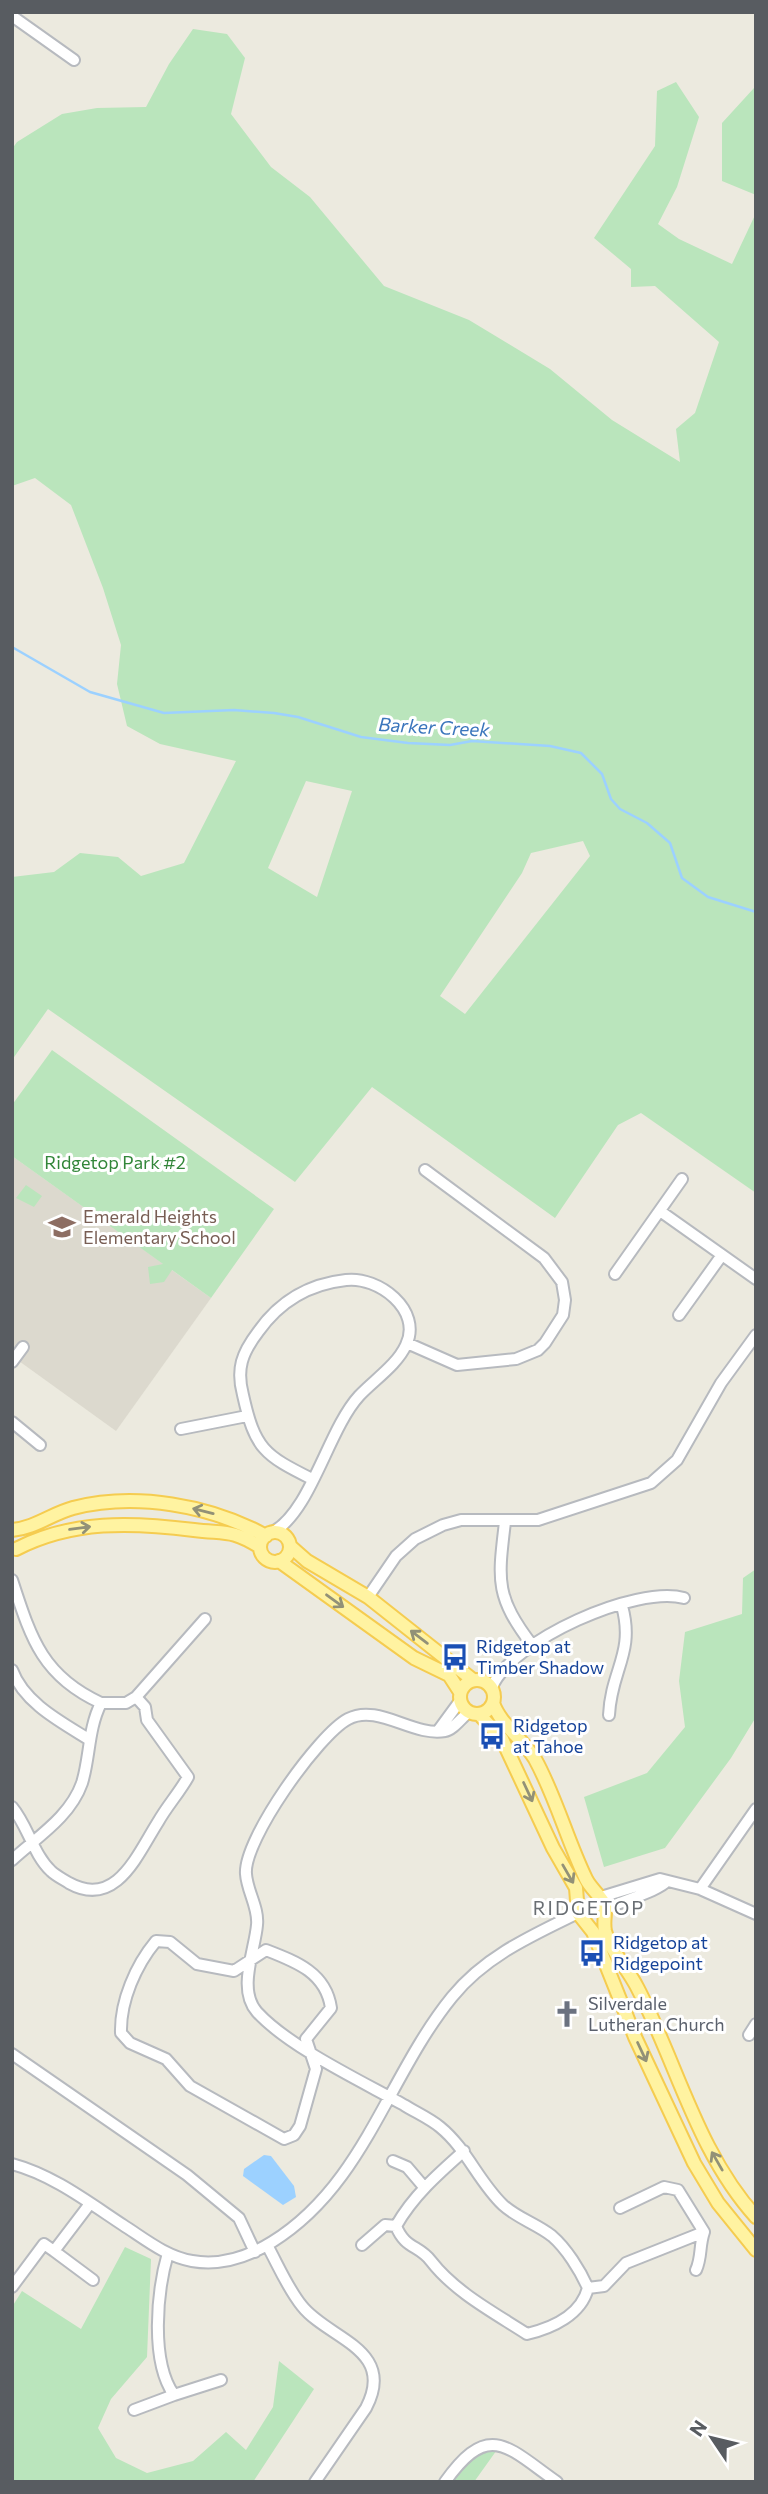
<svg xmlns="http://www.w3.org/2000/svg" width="768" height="2494" viewBox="0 0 768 2494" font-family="Commissioner,sans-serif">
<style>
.education{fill:#dcd9ce}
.green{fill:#bae5bc;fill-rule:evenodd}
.water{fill:#9cd1ff}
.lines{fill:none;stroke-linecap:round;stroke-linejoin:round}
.stream{stroke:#9cd1ff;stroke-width:2.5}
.minor-casing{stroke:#b7babf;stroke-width:14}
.major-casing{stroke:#f5cc50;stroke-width:16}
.minor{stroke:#fff;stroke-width:10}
.major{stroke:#fff3a1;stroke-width:12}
.oneway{stroke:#929177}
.labels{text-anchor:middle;stroke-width:6;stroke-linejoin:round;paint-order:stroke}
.park-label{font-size:18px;fill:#328639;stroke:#fff}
.education-label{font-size:18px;fill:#785e54;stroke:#fff;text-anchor:start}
.transit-label{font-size:18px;fill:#164399;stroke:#fff;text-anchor:start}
.worship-label{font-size:18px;fill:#5b616d;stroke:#fff;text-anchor:start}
.water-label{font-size:19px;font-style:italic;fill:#3b76bc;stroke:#fff}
.neighbourhood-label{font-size:19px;letter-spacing:2px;fill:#696e73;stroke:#fff}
</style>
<rect width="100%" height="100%" fill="#eceadf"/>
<path class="education" d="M12,1156L211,1298L116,1431L12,1356Z"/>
<path class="green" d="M193,29L227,34L245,58L231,114L271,167L310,197L384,286L469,320L550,369L612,420L680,462L676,429L695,413L719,342L655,286L631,287V269L594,238L655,146L657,91L676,82L699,117L677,187L658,224L679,239L732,264L756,213V1193L641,1113L618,1125L555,1218L372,1087L295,1182L48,1009L12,1060V877L54,872L80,853L118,857L141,876L184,863L236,761L160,744L127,726L117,684L121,645L103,588L71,505L35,478L12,486V149L17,142L62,114L97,108L146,107L169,64ZM306,781L352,791L317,897L268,868ZM583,841L590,856L465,1014L440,996L522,873L531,853Z
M754,88H756V195L722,181V123Z
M52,1050L274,1209L211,1298L172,1270L164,1282L150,1284L148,1267L163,1264L12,1156V1105Z
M26,1185L42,1196L34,1207L16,1198Z
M756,1569V1717L731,1758L665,1848L604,1867L584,1797L647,1773L685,1727L679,1681L685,1632L742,1614L743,1578Z
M125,2247L151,2259L147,2357L111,2399L98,2428L116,2458L147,2473L193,2461L226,2432L246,2450L273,2407L279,2361L314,2389L253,2482H12V2307L22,2291L81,2329Z
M499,2447L474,2482H445L469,2452Z"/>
<path class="water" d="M264,2155L271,2156L294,2186L296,2197L283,2205L243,2176L244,2169Z"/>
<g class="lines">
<path class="stream" d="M12,647L90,692L164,713L234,710L274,713L298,717L361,737L408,743L450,745L472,741L550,746L581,753L602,774L611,799L620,809L647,823L670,843L682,878L708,897L756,912"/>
<defs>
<path id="minor" d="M12,16L74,60
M660,1211L756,1279
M615,1274L682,1179
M679,1315L722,1255
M407,1343L457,1365L516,1359L538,1350L545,1343L563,1315L565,1300L562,1282L544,1258L425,1170
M12,1362L23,1347
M12,1422L40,1445
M181,1429L247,1416
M505,1522C498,1581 495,1596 532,1645
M273,1532C311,1511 328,1430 359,1396C374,1380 397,1365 406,1345C423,1310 378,1276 346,1280C309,1284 279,1302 258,1332C242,1353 236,1369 243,1395C255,1449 264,1455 312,1479
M12,1580C31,1638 42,1676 101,1703
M368,1597L396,1556L415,1539L443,1525L461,1520H538L651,1483L677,1460L721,1383L756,1335
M12,1670C24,1703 61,1722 90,1740
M492,1687C512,1640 636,1585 684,1598
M469,1712C462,1717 453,1730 445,1731C413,1737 378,1703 348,1719C319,1734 243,1840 246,1874C247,1891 259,1908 257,1925C255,1950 237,1990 257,2012C289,2047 361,2081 404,2105C415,2112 429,2118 440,2127C467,2149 478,2181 503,2205C517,2218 537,2224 552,2236C566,2248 580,2270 588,2288
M609,1715C611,1670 635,1653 622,1606
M438,1731L460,1701
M12,1807C28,1826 33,1854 51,1871C56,1876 63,1879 69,1883C116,1909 137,1855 158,1822C167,1806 179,1793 188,1777L147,1720L145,1707L136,1697
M12,1860C37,1837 70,1817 82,1783C90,1757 88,1729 101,1703H126L136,1697L205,1619
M700,1889L756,1809
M601,1897L660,1879L700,1889L756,1914
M606,1909C621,1901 659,1891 667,1881
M156,1941L170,1942L197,1964L234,1971L266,1950C297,1962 326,1973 331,2008L306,2039L316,2069L300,2126L294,2135L284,2139L190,2086L166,2059L130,2043L121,2033C120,2001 136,1965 156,1941Z
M749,2035L756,2024
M12,2054L187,2175L239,2218L255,2252
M464,2151C438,2174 413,2196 396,2226C405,2249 419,2245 431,2261C455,2292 493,2312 527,2334C552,2328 581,2315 588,2288
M393,2161L407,2167L424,2187
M12,2164C53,2175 88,2202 123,2225C145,2239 165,2256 192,2261C221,2266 248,2257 272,2242C364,2185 387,2077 452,1997C485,1956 533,1935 578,1913
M620,2208L664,2187L678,2190L704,2232C699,2246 702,2257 696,2270
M267,2245C278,2265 288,2289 302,2306C328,2339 397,2349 366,2408L315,2482
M362,2245L385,2225L396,2226
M54,2251L93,2280
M168,2253C157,2291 150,2361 174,2395L221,2380
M12,2287L44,2244L54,2251L89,2205
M588,2288L604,2286L626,2263L704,2232
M134,2410L174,2395
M445,2482C489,2420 507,2447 557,2482"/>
<path id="major" d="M12,1530C35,1528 51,1514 73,1508C135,1492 210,1505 266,1536
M260 1547a15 15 0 1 1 30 0a15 15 0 1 1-30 0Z
M290,1546L307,1561L368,1597L473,1680
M16,1549C73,1520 131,1522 194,1530C226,1534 231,1529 260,1547
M279,1561L414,1658L449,1675L460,1692
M460 1697a17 17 0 1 1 34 0a17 17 0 1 1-34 0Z
M493,1703C500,1724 523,1739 535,1759C556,1797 567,1840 586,1879C591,1889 600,1895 605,1905C606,1914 603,1921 605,1931C610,1950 628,1969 637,1987C677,2063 697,2152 756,2217
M479,1714L502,1739L553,1848L576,1888L578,1913L593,1932L635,2037L694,2163L718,2203L756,2250"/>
</defs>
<use href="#minor" class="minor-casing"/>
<use href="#major" class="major-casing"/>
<use href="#minor" class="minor"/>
<use href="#major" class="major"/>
</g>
<defs><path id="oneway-shaft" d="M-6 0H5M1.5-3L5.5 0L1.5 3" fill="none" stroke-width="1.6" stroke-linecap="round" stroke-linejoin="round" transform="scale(1.75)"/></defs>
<g class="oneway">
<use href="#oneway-shaft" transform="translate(203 1511) rotate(-166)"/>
<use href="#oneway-shaft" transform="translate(80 1528) rotate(-8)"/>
<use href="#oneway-shaft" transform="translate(335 1601) rotate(36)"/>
<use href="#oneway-shaft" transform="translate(419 1637) rotate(-143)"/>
<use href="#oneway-shaft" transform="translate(528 1792) rotate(65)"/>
<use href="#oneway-shaft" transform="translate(568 1874) rotate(60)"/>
<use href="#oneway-shaft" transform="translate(642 2052) rotate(65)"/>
<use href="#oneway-shaft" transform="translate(717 2161) rotate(-120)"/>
</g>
<defs>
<symbol id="school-bare" viewBox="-9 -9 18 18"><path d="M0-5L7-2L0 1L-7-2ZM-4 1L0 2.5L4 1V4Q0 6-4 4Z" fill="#8d6e63" stroke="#fff" stroke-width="2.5" paint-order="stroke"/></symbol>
<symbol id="bus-bare" viewBox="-9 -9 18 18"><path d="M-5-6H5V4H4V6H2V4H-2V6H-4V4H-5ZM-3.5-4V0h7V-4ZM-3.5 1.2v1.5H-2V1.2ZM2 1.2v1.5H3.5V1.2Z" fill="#1a4fb4" stroke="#fff" stroke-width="2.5" paint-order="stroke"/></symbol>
<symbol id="church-bare" viewBox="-9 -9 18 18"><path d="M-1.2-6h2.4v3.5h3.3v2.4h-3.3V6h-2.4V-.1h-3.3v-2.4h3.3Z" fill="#6b7280" stroke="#fff" stroke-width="2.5" paint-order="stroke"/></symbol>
</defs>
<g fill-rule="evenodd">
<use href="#school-bare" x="43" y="1208" width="38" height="38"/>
<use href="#bus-bare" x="436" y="1638" width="38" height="38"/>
<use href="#bus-bare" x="473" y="1717" width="38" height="38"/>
<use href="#bus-bare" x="573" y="1934" width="38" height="38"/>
<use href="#church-bare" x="548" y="1995" width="38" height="38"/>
</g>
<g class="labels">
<g class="park-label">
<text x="115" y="1169">Ridgetop Park #2</text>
</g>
<g class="education-label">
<text x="83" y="1223">Emerald Heights<tspan x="83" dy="21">Elementary School</tspan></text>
</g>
<g class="transit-label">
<text x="476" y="1653">Ridgetop at<tspan x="476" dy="21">Timber Shadow</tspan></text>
<text x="513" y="1732">Ridgetop<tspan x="513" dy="21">at Tahoe</tspan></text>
<text x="613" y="1949">Ridgetop at<tspan x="613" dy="21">Ridgepoint</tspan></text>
</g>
<g class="worship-label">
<text x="588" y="2010">Silverdale<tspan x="588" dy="21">Lutheran Church</tspan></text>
</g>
<g class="water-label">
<text transform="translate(434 727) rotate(3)" y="7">Barker Creek</text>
</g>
<g class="neighbourhood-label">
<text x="589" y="1915">RIDGETOP</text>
</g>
</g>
<rect width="768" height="2494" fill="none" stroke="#585c61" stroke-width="28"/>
<g transform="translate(712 2438) rotate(305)" stroke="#ffffff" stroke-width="5" paint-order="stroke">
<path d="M0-5L12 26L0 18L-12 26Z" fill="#585c61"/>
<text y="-10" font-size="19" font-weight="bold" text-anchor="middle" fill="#585c61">N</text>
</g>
</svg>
